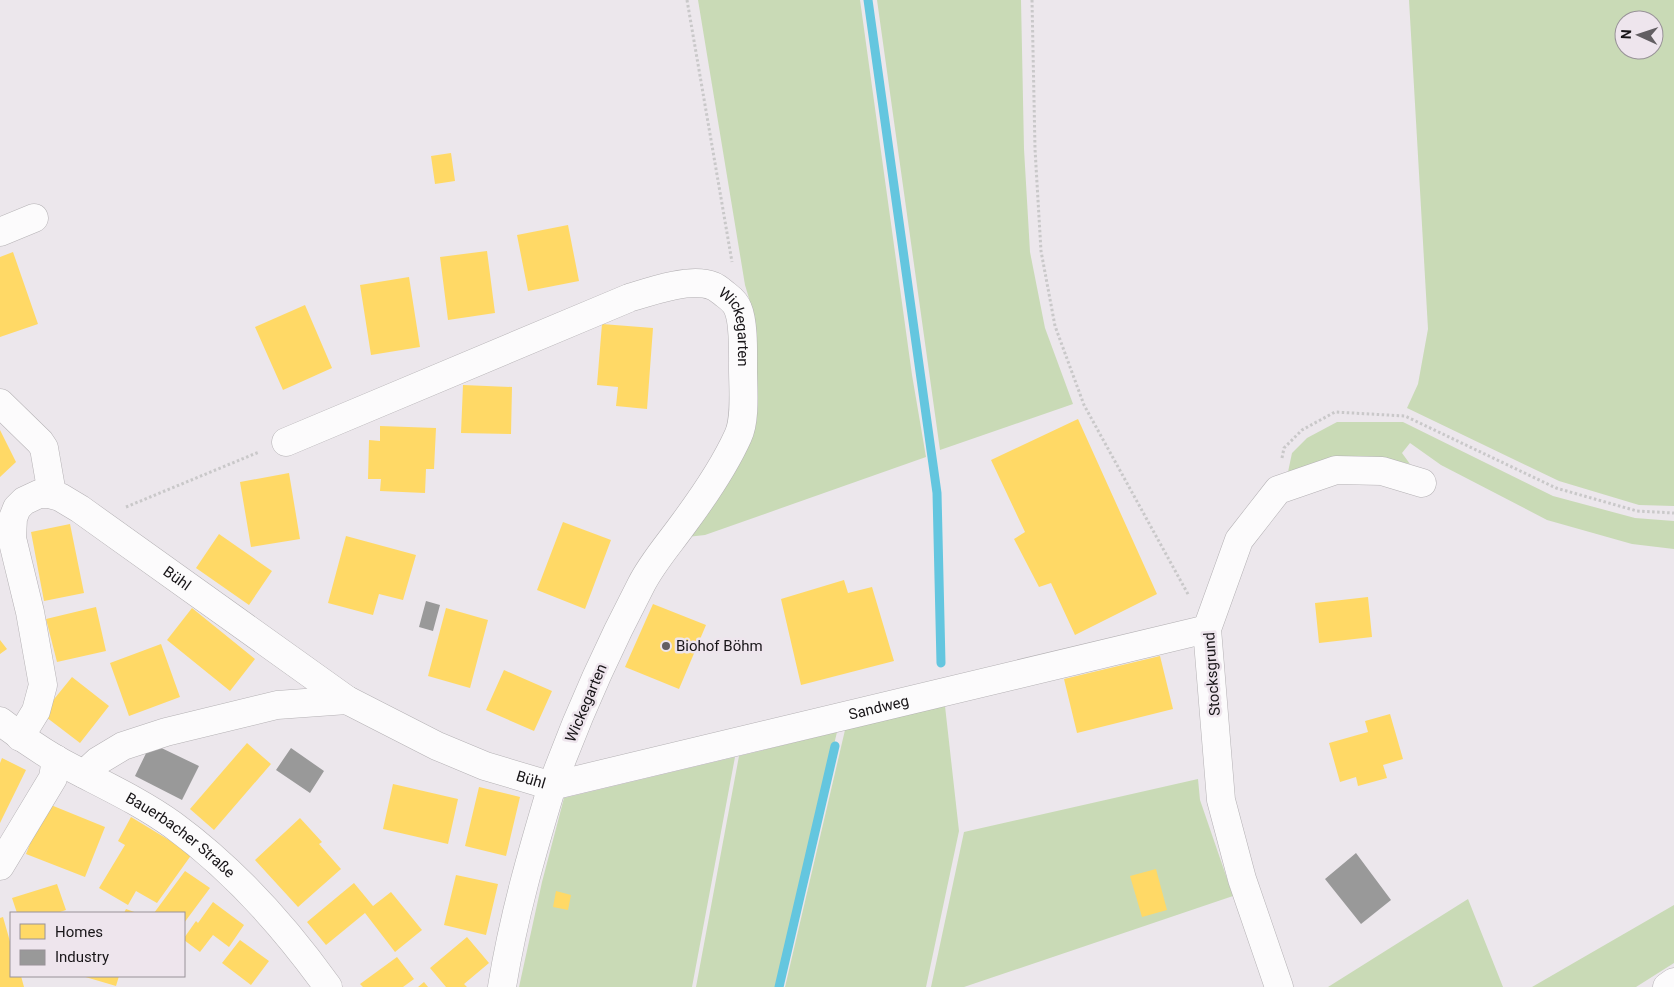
<svg xmlns="http://www.w3.org/2000/svg" width="1674" height="987" viewBox="0 0 1674 987" font-family="Roboto,sans-serif">
<style>
.green{fill:#c9dab6;fill-rule:evenodd}
.homes{fill:#ffd966}
.industry{fill:#999}
.lines{fill:none;stroke-linecap:round;stroke-linejoin:round}
.stream{stroke:#64c6df;stroke-width:9}
.minor-casing{stroke:#b4b1b4;stroke-width:29}
.tertiary-casing{stroke:#b4b1b4;stroke-width:29}
.path{stroke:#c9c8c9;stroke-width:3;stroke-dasharray:2.5 2.5;stroke-linecap:butt}
.minor{stroke:#fcfbfc;stroke-width:28}
.tertiary{stroke:#fcfbfc;stroke-width:28}
.poi-dot{fill:#625e62;stroke:#eee5ed;stroke-width:2}
.labels{text-anchor:middle;stroke-width:5;stroke-linejoin:round;paint-order:stroke}
.street-label{font-size:15px;fill:#181518;stroke:#eee5ed}
.poi-label{font-size:15px;fill:#181518;stroke:#eee5ed;text-anchor:start}
</style>
<rect width="100%" height="100%" fill="#ece7ec"/>
<path class="green" d="M698,0H860L912,375L926,457L705,535L687,537L731,470L751,305L745,285Z
M877,0H1021L1024,149L1030,252L1045,328L1073,404L940,450Z
M1409,0H1674V506L1639,505L1559,481L1407,408L1418,384L1428,329ZM1624,20H1654V50H1624Z
M1337,422H1403L1553,496L1635,518L1674,521V549L1632,544L1547,520L1441,465L1410,443L1402,453L1410,464L1381,458H1331L1288,472L1292,453L1307,438Z
M945,706L959,831L926,987H785L845,730Z
M837,732L777,987H696L739,756Z
M735,757L692,987H519L542,882L564,798Z
M1198,779L1200,800L1233,896L964,987H931L964,832Z
M1468,899L1503,987H1328Z
M1674,905V963L1636,987H1532Z"/>
<path class="homes" d="M451,153L455,181L435,184L431,156Z
M568,225L579,281L528,291L517,235Z
M487,251L495,313L448,320L440,257Z
M13,252L38,324L0,337V257Z
M409,277L420,347L371,355L360,285Z
M305,305L332,368L283,390L255,327Z
M602,324L653,328L647,409L616,406L618,387L597,385Z
M463,385L512,387L511,434L461,433Z
M1078,419L1157,594L1075,635L1051,583L1039,587L1014,539L1025,532L991,460Z
M380,426L436,428L434,469H426L425,493L380,491L381,479H368L369,440L380,441Z
M0,430L16,462L0,477Z
M289,473L300,539L251,547L240,482Z
M563,522L611,540L585,609L537,590Z
M70,524L84,593L44,601L31,532Z
M219,534L272,571L249,605L196,568Z
M346,536L416,555L403,600L379,594L373,615L328,603Z
M844,580L848,593L872,587L894,661L801,685L781,599Z
M1368,597L1372,637L1319,643L1315,603Z
M653,604L706,625L679,689L625,667Z
M96,607L106,651L57,662L46,619Z
M192,608L255,659L230,691L167,640Z
M446,608L488,620L470,688L428,676Z
M0,640L7,649L0,654Z
M161,644L180,697L129,716L110,663Z
M1160,656L1173,709L1077,733L1064,679Z
M504,670L552,691L534,731L486,710Z
M72,677L109,706L80,743L42,714Z
M1390,714L1403,759L1383,765L1387,778L1358,786L1356,777L1340,782L1329,743L1368,732L1365,721Z
M247,743L271,764L214,830L190,809Z
M2,758L26,770L0,823V763Z
M393,784L458,799L448,844L383,829Z
M479,787L520,797L506,856L465,846Z
M46,803L105,827L85,877L26,854Z
M131,817L192,854L157,903L136,891L128,905L99,888L125,845L118,841Z
M300,818L322,842L319,844L341,869L298,907L255,860Z
M1156,869L1167,910L1142,917L1130,876Z
M185,871L210,888L184,923V913H154Z
M456,875L498,884L486,935L444,925Z
M354,883L373,906L391,892L422,930L395,952L365,913L326,945L307,922Z
M57,884L66,910L57,913H17L12,898Z
M556,891L571,895L568,910L553,907Z
M213,902L244,925L229,947L213,935L200,952L184,940V938L196,921L198,923Z
M126,909L137,913H124Z
M3,917L11,945V976H21L24,987H0V918Z
M467,937L489,963L464,984L467,987H446L430,968Z
M240,940L269,961L251,985L222,963Z
M397,957L414,979L403,987H363L360,984Z
M82,976H119L116,986Z
M424,982L428,987H418Z"/>
<path class="industry" d="M426,601L440,605L433,631L419,627Z
M151,743L199,766L182,800L135,776Z
M291,748L324,771L310,793L276,770Z
M1356,853L1391,900L1361,924L1325,879Z"/>
<g class="lines">
<path class="stream" d="M868,0L937,493L941,663
M779,987L835,746"/>
<defs>
<g id="minor">
<path d="M0,232L34,218"/>
<path d="M0,403L40,442L44,448L52,494"/>
<path id="s1" d="M286,442L629,298C651,291 691,277 713,286C718,288 722,292 726,295C730,298 736,303 738,309C744,323 743,353 743,369C743,388 746,419 738,436C724,467 704,496 684,523C669,544 652,563 641,585C607,650 577,717 552,786"/>
<path id="s2" d="M20,737L36,711L43,685L30,612L12,538L13,518L17,508L24,501L39,494H49L60,497L80,509L347,700L437,746L485,766L552,786C532,852 513,918 502,987"/>
<path d="M84,774L98,761L123,746L166,732L277,705L347,700"/>
<path id="s3" d="M552,786L1207,629"/>
<path d="M0,866L53,778L56,759"/>
<path d="M1279,987L1242,879L1221,800L1207,629L1239,540L1278,490L1336,470L1382,471L1422,483"/>
</g>
<g id="tertiary">
<path id="s4" d="M0,721C18,735 37,748 57,760C95,781 137,799 173,825C233,869 285,927 328,987"/>
<path d="M1667,987L1674,982"/>
</g>
</defs>
<use href="#minor" class="minor-casing"/>
<use href="#tertiary" class="tertiary-casing"/>
<path class="path" d="M687,0L732,262
M1032,0L1035,149L1041,251L1055,326L1084,405L1189,596
M1282,458L1284,448L1302,430L1335,412L1405,416L1556,488L1637,511L1674,513
M126,507L259,452"/>
<use href="#minor" class="minor"/>
<use href="#tertiary" class="tertiary"/>
</g>
<circle class="poi-dot" cx="666" cy="646" r="5"/>
<g class="labels">
<g class="street-label">
<text dy="5" stroke="none"><textPath href="#s1" startOffset="509">Wickegarten</textPath></text>
<text dy="5" stroke="none"><textPath href="#s2" startOffset="429">Bühl</textPath></text>
<text transform="translate(1212 674) rotate(-94)" y="5">Stocksgrund</text>
<text transform="translate(586 703) rotate(-67)" y="5">Wickegarten</text>
<text dy="5" stroke="none"><textPath href="#s3" startOffset="336">Sandweg</textPath></text>
<text dy="5" stroke="none"><textPath href="#s2" startOffset="839">Bühl</textPath></text>
<text dy="5" stroke="none"><textPath href="#s4" startOffset="214">Bauerbacher Straße</textPath></text>
</g>
<g class="poi-label">
<text x="676" y="651">Biohof Böhm</text>
</g>
</g>
<rect x="10" y="912" width="175" height="65" fill="#eee5ed" stroke="#989298"/>
<rect x="20" y="924" width="25" height="15" fill="#ffd966" stroke="#989298"/>
<text x="55" y="937" font-size="15" fill="#181518">Homes</text>
<rect x="20" y="950" width="25" height="15" fill="#999999" stroke="#989298"/>
<text x="55" y="962" font-size="15" fill="#181518">Industry</text>
<g transform="translate(1639 35) rotate(273)"><circle r="24" fill="#eee5ed" stroke="#989298"/>
<path d="M0-4L9 19L0 12L-9 19Z" fill="#625e62"/>
<text y="-8" font-size="14" font-weight="bold" text-anchor="middle" fill="#181518">N</text>
</g>
</svg>
